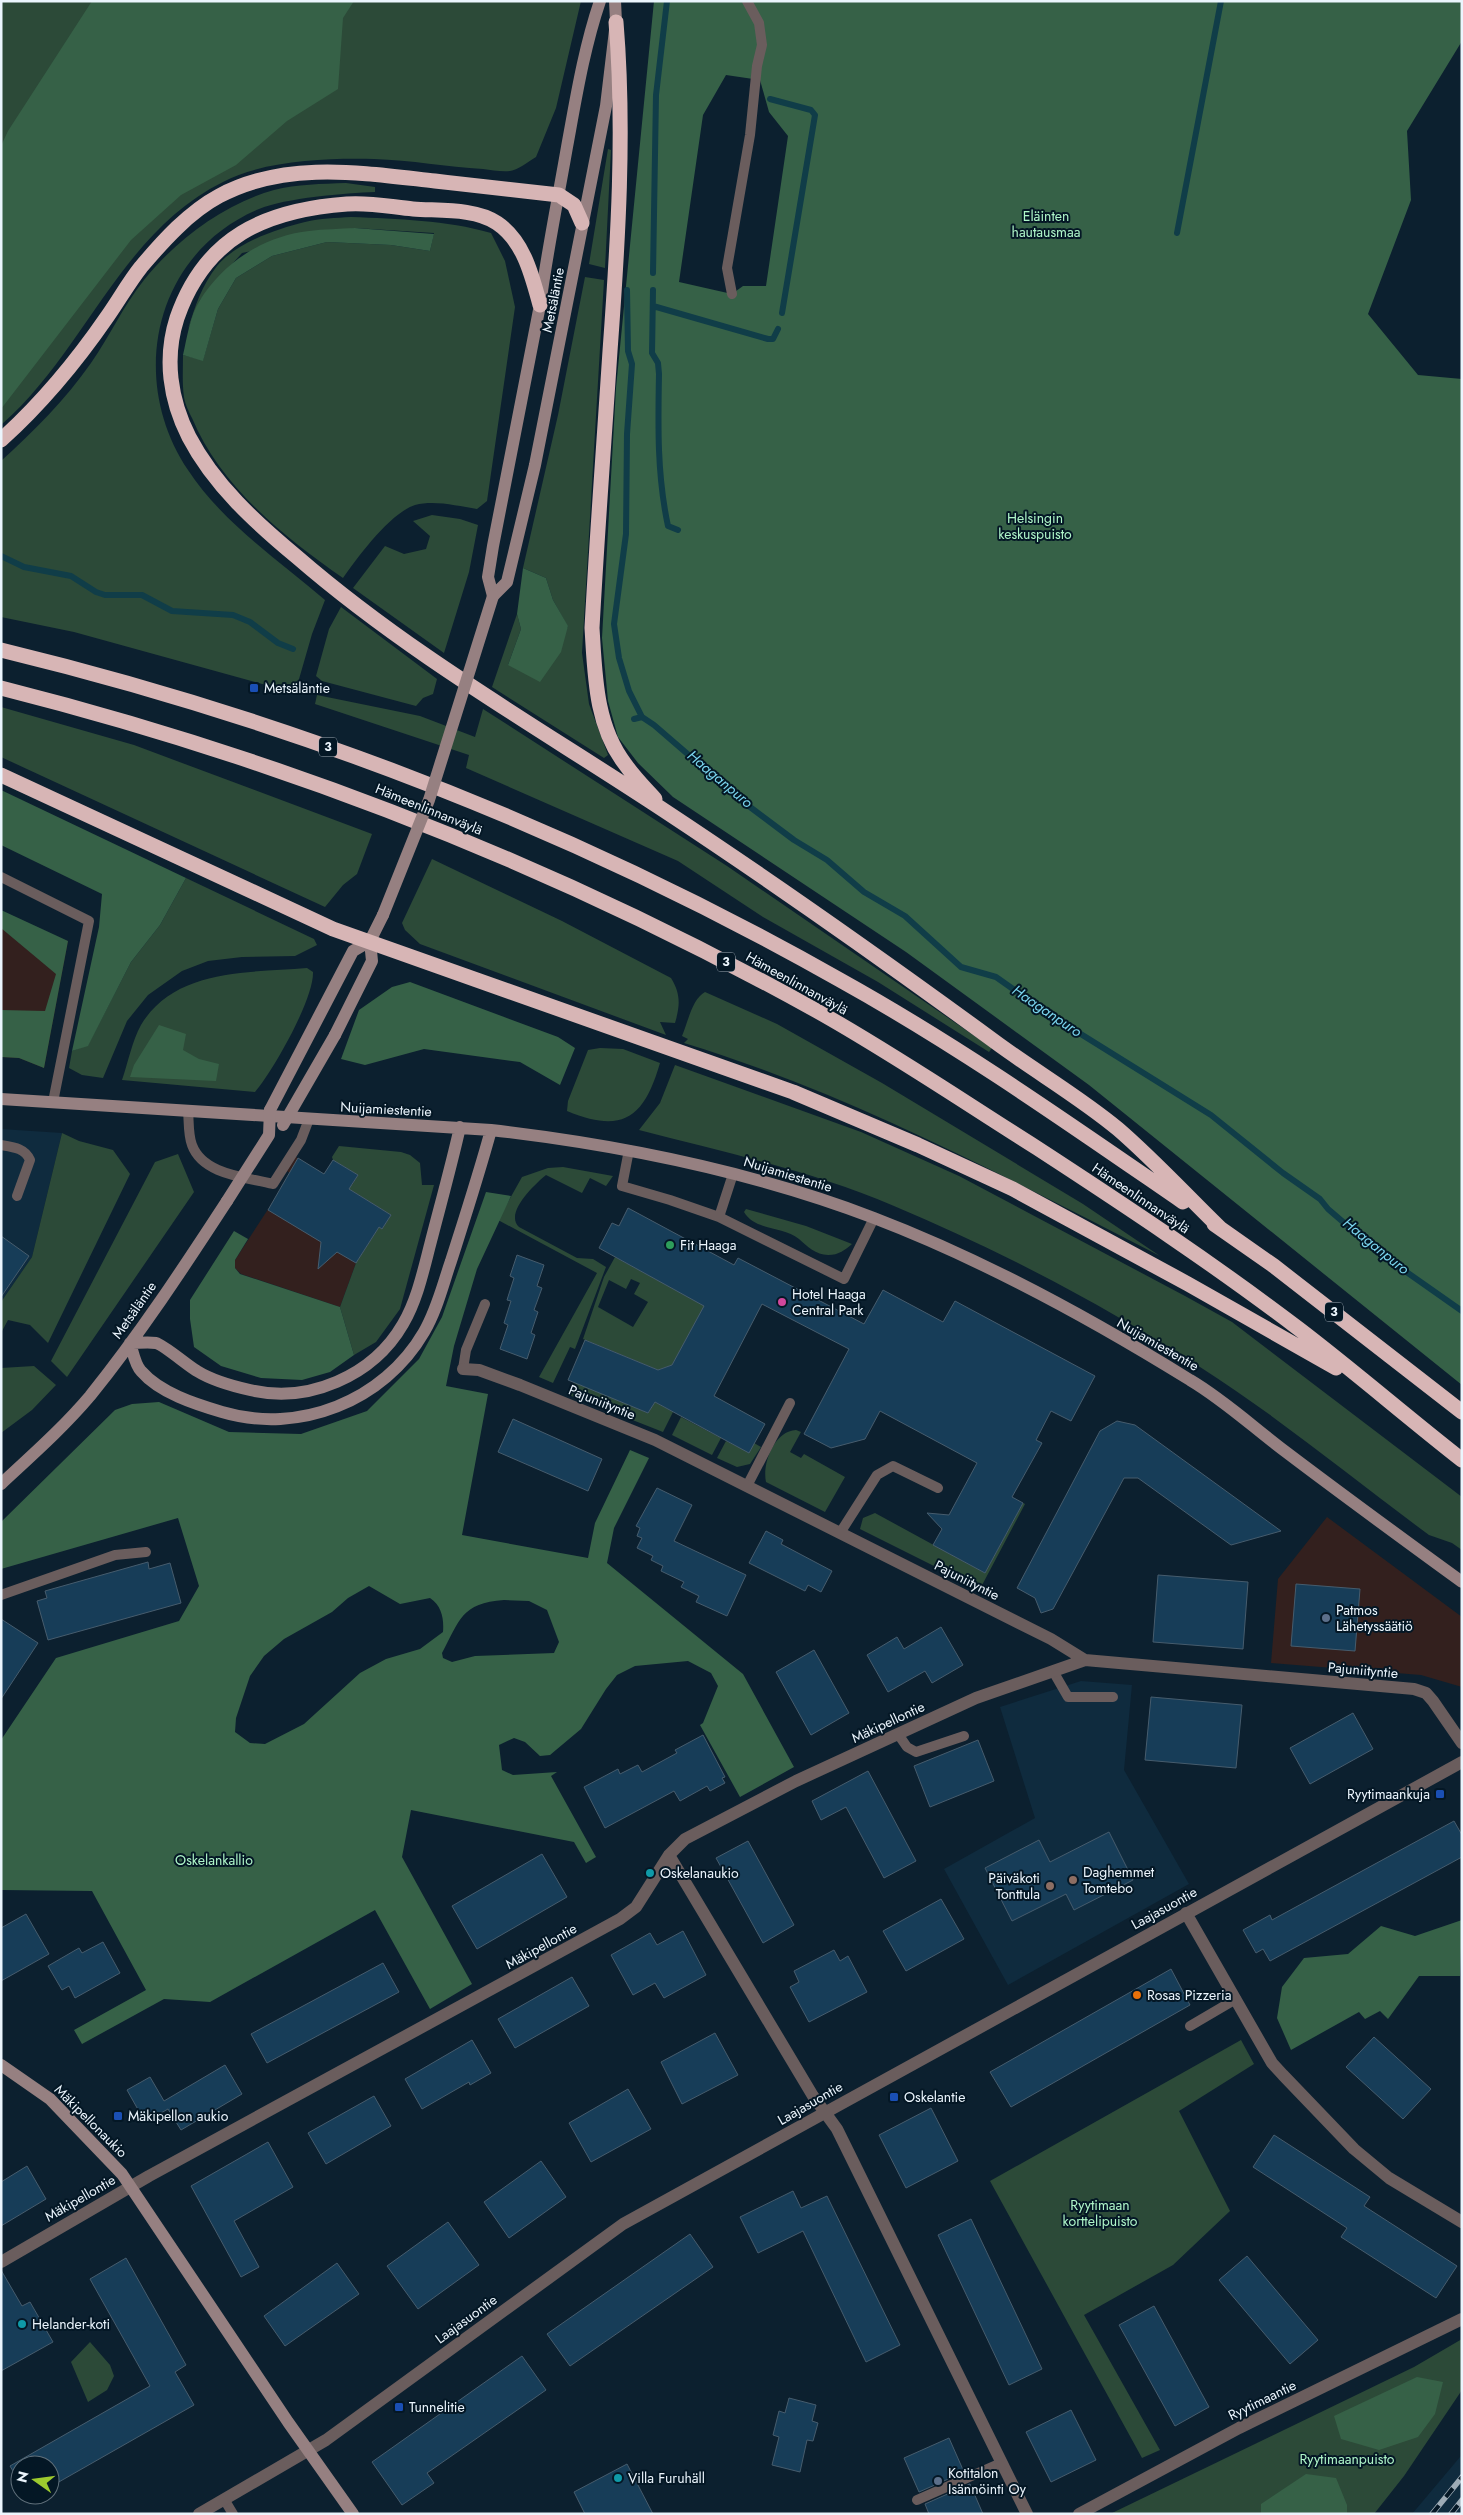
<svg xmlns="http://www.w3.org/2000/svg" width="1463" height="2515" viewBox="0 0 1463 2515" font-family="Jost,sans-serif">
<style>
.commercial{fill:#33201e}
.built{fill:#0f2b3e}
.green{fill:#2c4a38;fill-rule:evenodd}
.forest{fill:#366147;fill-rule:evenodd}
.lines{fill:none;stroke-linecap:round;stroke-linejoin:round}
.stream{stroke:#103d48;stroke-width:6}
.building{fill:#173d58;stroke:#465c6d}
.lane{stroke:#6a5d5d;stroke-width:10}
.street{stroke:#6a5d5d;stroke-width:12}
.secondary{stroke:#968081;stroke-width:12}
.highway{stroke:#d7b5b5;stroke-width:15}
.rail-casing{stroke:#9dabb5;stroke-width:5.5}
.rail{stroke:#041725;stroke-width:4;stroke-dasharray:11;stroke-linecap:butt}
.secondary-bridge{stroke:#968081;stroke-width:12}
.transit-dot{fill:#1a4fb4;stroke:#041725;stroke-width:2}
.leisure-dot{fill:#2e9e5b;stroke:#041725;stroke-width:2}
.hotel-dot{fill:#d1479c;stroke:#041725;stroke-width:2}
.service-dot{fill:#5c6f8a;stroke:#041725;stroke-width:2}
.culture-dot{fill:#0f9aa8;stroke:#041725;stroke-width:2}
.education-dot{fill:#8d6e63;stroke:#041725;stroke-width:2}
.food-dot{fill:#e8710a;stroke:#041725;stroke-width:2}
.labels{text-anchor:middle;stroke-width:4;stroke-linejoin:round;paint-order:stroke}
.shield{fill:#041725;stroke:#a6b2bc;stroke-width:1}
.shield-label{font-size:12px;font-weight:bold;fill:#ebf5fd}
.park-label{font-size:14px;fill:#aff6c9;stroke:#041725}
.street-label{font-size:14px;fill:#ebf5fd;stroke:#041725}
.poi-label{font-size:14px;fill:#ebf5fd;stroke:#041725;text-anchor:start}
.water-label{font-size:15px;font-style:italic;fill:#7ad5ee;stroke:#041725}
</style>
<rect width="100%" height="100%" fill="#0c202f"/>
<path class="commercial" d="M1,924L68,941L44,1068L19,1058L1,1057Z
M296,1157L327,1176V1170L333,1160L358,1175L391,1215L382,1229L378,1228L356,1263L340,1307L241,1274L235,1268V1260L291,1174L287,1171Z
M1327,1517L1462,1617V1687L1421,1675L1271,1663L1278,1579Z"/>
<path class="built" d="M1,1129L62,1133L32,1257L1,1302Z
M1081,1681L1132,1685L1124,1770L1189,1884L1008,1985L944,1869L1035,1818L1000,1707Z
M1462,2455V2514H1412L1460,2457Z"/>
<path class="green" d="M1,1H581L556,108L536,157C529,161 518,170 510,171C501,172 492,170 483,169C447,167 411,160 374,159C327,158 265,160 223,182C120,233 85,352 1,425Z
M608,149L611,150L605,268L589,264Z
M346,183L375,187V192C346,193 285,198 259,209C154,253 127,379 188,470C222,522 278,560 325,600L312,634L295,693L74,632L1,617V461C33,432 66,399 91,363C110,336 123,306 144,280C176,240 224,204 274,190C297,184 322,184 346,183Z
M351,217C398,219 446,220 491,233L505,261L515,307L487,501L477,509C457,506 435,500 415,505C390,513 358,557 343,578C284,537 220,486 192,418C189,412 185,404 184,397C182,383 183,368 183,355L203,360L218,309L236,278L272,256L327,242L391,245L430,251L434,233L355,228L242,253L200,300L188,329C195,306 202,285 217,266C236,243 276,229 305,222C320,218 336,218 351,217Z
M585,277L604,280L582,653L589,704L608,755L604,758L492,687L517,614L521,629L508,665L568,627L553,600L546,578L523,568L558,415Z
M432,515L460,519L478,525L469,572L444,653L353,588L385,546L404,554L426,549L430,536L413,521Z
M341,607L437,679L433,694L423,698L416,706L322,681L316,676L329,629Z
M317,695L420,716L475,737L483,709L727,866L992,1048L989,1052L878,982L763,917L678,861L466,768L469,755L315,704Z
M1,707L134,745L372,834L357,874L343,885L325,907L1,757Z
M432,859L562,921L671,978C681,994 680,1006 675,1023L660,1022L666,1035L420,944L405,930L402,923Z
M186,878L314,939L317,945L295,956L242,957L208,961L182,971L148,995L127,1021L103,1078L82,1075L69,1068L72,1051L88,1045L131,962L160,925Z
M307,968L313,972C314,999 273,1071 255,1092L122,1080C128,1063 132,1041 141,1025C175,968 249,973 307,968Z
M705,992L777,1024L882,1083L1083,1204L1160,1256C1005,1177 851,1094 684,1043L688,1039L682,1036C688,1022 692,999 705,992Z
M600,1048L623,1049L660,1063C644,1118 623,1134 567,1111L568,1101L588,1050Z
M675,1065L861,1132L959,1176L1185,1296L1232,1322L1462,1497V1550L1452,1543L1429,1535C1353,1479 1280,1418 1200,1367C1106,1306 997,1249 894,1206C812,1171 724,1152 639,1130L660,1103Z
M62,1133L79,1141L113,1150L130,1174L48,1343L30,1325L8,1320L1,1333V1302L32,1257Z
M339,1146L401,1152L410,1155L420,1163L422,1185H434L400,1309L376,1342L354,1355L340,1307L356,1263L379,1227L382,1229L391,1215L344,1186L352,1185L358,1175L333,1160L332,1157Z
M178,1154L194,1192L67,1377L51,1361L155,1162Z
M563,1167L613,1176L606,1186L590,1178L582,1193L546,1175C535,1184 504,1213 519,1227L577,1258L593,1259L606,1267L575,1349L570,1347L553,1383L539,1377L597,1273L498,1220L522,1177L548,1168Z
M746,1209L806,1226L852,1244C845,1250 839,1255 828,1255C816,1255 807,1246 799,1239C783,1226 755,1231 744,1212Z
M615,1257L709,1308L672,1365L658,1370L583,1339L604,1277ZM631,1279L640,1283L634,1294L648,1302L633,1327L598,1307L609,1280L626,1289Z
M34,1366L56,1385L32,1410L1,1433V1368Z
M574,1382L648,1413L655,1402L673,1412L663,1432L569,1395Z
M681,1417L721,1438L712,1455L672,1435Z
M796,1430L801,1432L790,1452L801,1458L804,1454L845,1477L825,1512L766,1482C762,1464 774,1431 796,1430Z
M726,1441L749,1452L754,1443L761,1447L750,1464L737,1467L717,1458Z
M1023,1503L1025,1504L980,1589L860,1529L863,1518L875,1513L985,1573Z
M1241,2040L1254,2064L1179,2111L1230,2211L1173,2265L1084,2315L1160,2450L1142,2458L990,2181Z
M1462,2339V2390L1404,2476L1374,2514H1110L1414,2367Z
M90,2342L110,2365L114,2376L107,2390L88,2402L71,2362Z"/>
<path class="forest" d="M92,1H354L343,18L338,89L287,121L236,165L181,195L131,240L1,409V146L8,131Z
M654,1H1462V41L1407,131L1411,200L1368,314L1418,375L1462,379V1385L1089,1085L906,952L673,797L638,763L618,737L608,701L602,638L616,388ZM726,75L760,80L769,112L788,136L766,286H743L732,294L679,282L703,115Z
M355,228L434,234L430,251L391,245L327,242L272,256L236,278L218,309L203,361L183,355C187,337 190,316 200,300C224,262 264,236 309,231C324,229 340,229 355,228Z
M523,568L546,578L553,600L568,626L561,652L540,682L508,665L521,629L517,614Z
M1,790L186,878L160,925L131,962L88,1046L72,1051L99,927L102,894L1,845Z
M1,910L68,941L44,1068L19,1058L1,1057V1010L45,1011L56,974L1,928Z
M410,982L558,1037L575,1048L560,1085L520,1062L424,1049L365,1065L341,1059L359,1010L392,987Z
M159,1025L186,1034L183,1050L199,1059L219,1064L216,1081L130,1077L134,1065Z
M486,1192L511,1196L477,1269L454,1346L446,1386L488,1394L462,1535L588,1558L595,1523L630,1450L649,1458L614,1528L607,1563L743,1674L794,1767L740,1797L700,1725L703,1723L718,1686L711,1673L688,1661L635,1666L617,1675L606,1689L581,1729L550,1755L540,1756L525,1742L514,1738L499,1745L502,1770L513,1775L557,1772L551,1776L596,1857L586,1863L574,1842L411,1810L402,1857L472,1984L430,2009L375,1910L210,2002L164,1999L82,2044L74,2030L146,1990L92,1891L1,1890V1740L56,1658L179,1621L199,1586L178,1518L1,1569V1522L115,1410L132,1404L159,1402L229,1432L301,1434L367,1411L419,1359L442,1317ZM369,1586L400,1604L430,1598C442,1606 444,1619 443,1632L420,1649L386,1659L360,1673L304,1724L265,1744L250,1743L235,1732L236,1718L250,1676L264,1656L284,1639L332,1612L348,1598ZM504,1600L529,1601L547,1610L559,1642L554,1653L475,1656L452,1662L443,1658L442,1653C460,1620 461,1603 504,1600Z
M234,1231L248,1239L235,1260V1268L240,1274L340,1307L354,1355L330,1372L302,1380L261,1378L221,1366L194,1347L190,1319V1300Z
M1462,1920L1460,1976H1419L1388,2019L1380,2011L1365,2019L1359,2012L1291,2050L1277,2018L1282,1987L1304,1958L1348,1954L1381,1926L1415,1936Z
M1417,2377L1443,2382L1435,2414L1418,2437L1379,2450L1341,2439L1334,2416Z
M1306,2474L1336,2478L1347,2505V2514H1261V2504Z"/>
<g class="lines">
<path class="stream" d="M770,99L811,110L815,115L782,313
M1177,233L1221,1
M653,273L656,95L667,1
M627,290L628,351L632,364L627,434L626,534L614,624L619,658L629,691L642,717
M653,290L652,353L658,363L659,374C658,425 657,475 668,526L678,530
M653,306L768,339H773L778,329
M1,556L24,567L71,576L96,592L105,595H142L172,611L233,615L250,622L278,643L293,649
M634,719L642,717L654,725L742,801L794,840L827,860L864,892L905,916L961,967L996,977L1047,1013L1211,1115L1283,1173L1320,1199L1328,1209L1378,1252L1462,1311"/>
</g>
<path class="building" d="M298,1158L324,1174L333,1160L358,1175L349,1189L391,1215L382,1229L379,1227L356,1263L337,1252L318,1269L321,1242L268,1210Z
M628,1208L734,1265L738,1258L864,1324L883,1290L943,1322L955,1301L1095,1376L1071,1421L1051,1411L1036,1440L1042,1443L1012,1497L1023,1503L985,1573L933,1545L942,1529L927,1513L949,1515L977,1463L880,1411L865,1439L831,1448L804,1434L849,1349L762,1304L714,1396L765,1424L749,1453L655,1402L648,1413L568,1380L585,1340L658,1370L672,1365L704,1306L599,1248L612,1223L619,1226Z
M1,1236L29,1256L1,1297Z
M517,1255L544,1265L537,1286L542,1288L534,1310L538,1312L531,1333L535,1335L527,1359L500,1349L508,1325L504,1323L511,1301L507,1300L514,1278L510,1276Z
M513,1419L602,1459L588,1491L498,1452Z
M1117,1421L1135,1425L1281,1531L1231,1545L1138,1478H1124L1053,1609L1041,1613L1035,1598L1017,1588L1100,1431Z
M657,1488L692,1505L674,1541L746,1575L727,1616L696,1602L699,1596L681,1587L684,1582L661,1571L663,1566L651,1560L653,1556L637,1548L642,1538L637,1536L640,1528L636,1526Z
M766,1531L783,1540L781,1544L832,1571L821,1592L808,1585L805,1591L749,1563Z
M148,1562L149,1569L170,1563L181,1603L48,1640L37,1601L47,1598L45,1591Z
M1158,1575L1248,1582L1243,1649L1153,1642Z
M1296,1584L1360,1589L1355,1651L1291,1646Z
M1,1619L38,1643L1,1699Z
M941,1627L963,1665L932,1683L925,1671L888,1692L867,1655L897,1637L904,1649Z
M814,1650L849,1713L811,1735L776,1672Z
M1151,1697L1242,1705L1236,1768L1145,1760Z
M1353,1713L1373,1749L1310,1784L1290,1748Z
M703,1735L725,1777L722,1778L725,1783L710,1791L707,1786L680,1801L674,1791L605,1828L584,1787L618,1769L620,1774L638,1765L642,1772L677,1753L675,1750Z
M978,1740L994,1781L930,1807L914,1766Z
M868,1771L916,1861L884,1878L846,1807L821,1820L812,1801Z
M1454,1821L1462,1835V1857L1270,1961L1263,1949L1256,1953L1243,1930L1270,1915L1272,1920Z
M1109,1832L1133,1880L1074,1910L1066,1894L1012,1921L985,1868L1039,1840L1050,1862Z
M748,1841L794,1925L763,1943L716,1858Z
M542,1854L567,1897L477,1949L452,1906Z
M941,1899L964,1939L906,1971L883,1931Z
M26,1914L49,1954L1,1981V1928Z
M683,1931L706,1975L664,1998L655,1983L633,1995L611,1955L650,1933L657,1945Z
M103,1942L120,1973L75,1998L69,1986L62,1990L48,1966L79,1948L82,1953Z
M834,1950L840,1961L848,1956L867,1992L809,2022L790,1987L799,1982L794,1971Z
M383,1963L399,1992L267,2063L251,2034Z
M1171,1969L1190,2005L1011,2107L990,2072Z
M572,1977L589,2006L515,2048L498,2019Z
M715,2033L738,2075L682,2104L661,2062Z
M1374,2037L1431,2089L1403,2119L1346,2067Z
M472,2040L491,2073L470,2085L469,2082L422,2109L405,2079Z
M225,2065L242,2094L181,2130L168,2109L145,2122L127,2090L150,2077L164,2101Z
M628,2089L651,2129L591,2162L569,2123Z
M374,2096L391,2126L326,2164L308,2133Z
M931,2108L958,2161L906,2188L879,2135Z
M1274,2135L1370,2197L1364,2206L1457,2266L1436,2298L1341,2237L1347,2228L1253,2167Z
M268,2142L293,2187L234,2221L259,2267L241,2277L191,2186Z
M541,2161L566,2197L509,2238L484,2202Z
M27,2166L46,2199L1,2226V2182Z
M793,2191L801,2208L827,2196L900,2345L866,2362L803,2231L758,2253L740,2217Z
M971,2219L1042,2369L1009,2385L938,2235Z
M448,2222L479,2265L418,2309L387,2266Z
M690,2234L713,2267L570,2366L547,2334Z
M1247,2256L1318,2340L1290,2364L1219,2280Z
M126,2258L186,2365L175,2372L194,2405L50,2487V2465H20V2483L10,2466L150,2386L90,2279Z
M337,2263L359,2294L285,2346L264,2316Z
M1,2270L22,2306L30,2302L53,2342L1,2371Z
M1154,2306L1209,2407L1175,2426L1119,2325Z
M522,2356L546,2390L427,2473L434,2483L402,2505L372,2462Z
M789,2398L816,2405L812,2421L818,2423L813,2441L807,2440L800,2472L772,2465L779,2437L773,2435L779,2411L785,2413Z
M1071,2410L1096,2460L1051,2482L1026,2432Z
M949,2438L964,2472L919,2492L904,2458Z
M627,2464L653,2514H585L574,2492Z
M970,2484L983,2514H929L925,2504Z"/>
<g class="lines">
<path class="lane" d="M732,294L727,268L750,135L757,66L762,45L759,23L747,1
M1,877L89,921L53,1102
M188,1110C189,1121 188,1135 192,1145C203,1175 246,1177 273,1184L301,1140L309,1119
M1,1145C13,1147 25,1148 30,1160L17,1196
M629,1150L622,1186L670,1200L719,1217L844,1279L874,1218
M719,1217L733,1174
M463,1369L466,1350L485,1304
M747,1486L790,1403
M840,1533L877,1475L893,1466L938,1488
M1,1595L115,1555L146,1552
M1053,1671L1068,1697H1113
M898,1734L907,1747L916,1752L964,1736
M1190,2026L1236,1999
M224,2499L233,2514
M917,2500L1001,2463"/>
<path class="street" d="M463,1369L479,1370L520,1385L655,1440L1051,1639L1085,1660L1414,1689L1426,1693L1433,1701L1462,1743
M669,1855L813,2096L837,2129L1027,2514
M1186,1913L1272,2063L1283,2075L1354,2149L1389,2178L1462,2222
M1,2262L149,2176L620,1919L636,1907L669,1855L685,1839L796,1781L976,1698L1085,1660
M199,2514L326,2440L623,2224L1462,1762
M1079,2514L1239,2428L1462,2319"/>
<path class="secondary" d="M600,1C584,48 576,98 567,147C558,199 547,252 540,305L493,546L488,577L493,596L507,582L535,465L606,106L616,22L615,1
M335,1035L372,961L370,941L383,915
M1,1099L491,1130C621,1145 751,1171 874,1218C984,1260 1090,1318 1190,1380C1224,1400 1254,1428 1286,1452C1344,1496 1403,1539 1462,1582
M270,1110L353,951L370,941
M130,1343C133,1352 135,1365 141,1371C160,1393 195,1404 222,1412C299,1435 384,1401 424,1332C437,1310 443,1284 451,1261C465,1217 479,1174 491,1130
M130,1343C138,1343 149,1342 156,1343C164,1345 188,1366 197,1371C213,1381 232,1386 250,1390C308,1404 373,1376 403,1324C417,1300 423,1272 430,1245C440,1206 451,1167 460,1127
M1,1484C31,1456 63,1428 90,1396C140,1334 184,1267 227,1201
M1,2065L50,2099L122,2174L288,2422L353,2514"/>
<path class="highway" d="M616,22C625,131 618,242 610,351C604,443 597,535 592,628C595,674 595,725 625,764C634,777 645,788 655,799
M540,305C532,276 524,241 497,223C475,208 439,211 413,209C392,207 368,202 347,204C265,210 205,237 177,318C164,358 170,400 189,437C214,485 256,523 297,557C410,655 541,729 665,811C777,885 886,962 994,1041C1033,1070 1081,1098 1118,1129C1154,1160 1187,1196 1221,1229
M1,440C42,403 76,362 107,317C119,300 129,282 141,267C163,241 189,212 219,196C286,160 363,173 435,181C476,186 517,190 559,195L574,205L582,223
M1,650C294,721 577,831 840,980C959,1046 1071,1125 1183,1202
M1,688C286,760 560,868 817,1011C892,1053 964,1102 1037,1148C1126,1206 1215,1265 1299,1329C1354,1371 1407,1417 1462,1460
M1,775L333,929L793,1092L918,1145L1013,1189L1188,1284L1336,1368
M1214,1224L1274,1266L1462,1412"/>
<defs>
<path id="rail" d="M1432,2514L1462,2477
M1451,2514L1462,2500"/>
</defs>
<use href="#rail" class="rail-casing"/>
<use href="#rail" class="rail"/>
<path class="secondary-bridge" d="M383,915L429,800L493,596
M283,1125L335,1035
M227,1201L269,1135L270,1110"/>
</g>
<g class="transit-dot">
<rect x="249" y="683" width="10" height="10" rx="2.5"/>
<rect x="1435" y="1789" width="10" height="10" rx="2.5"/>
<rect x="889" y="2092" width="10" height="10" rx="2.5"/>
<rect x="113" y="2111" width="10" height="10" rx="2.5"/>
<rect x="394" y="2402" width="10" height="10" rx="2.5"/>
</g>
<circle class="leisure-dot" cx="670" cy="1245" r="5"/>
<circle class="hotel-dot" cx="782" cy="1302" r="5"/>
<g class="service-dot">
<circle cx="1326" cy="1618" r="5"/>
<circle cx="938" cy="2481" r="5"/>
</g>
<g class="culture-dot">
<circle cx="650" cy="1873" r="5"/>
<circle cx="22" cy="2324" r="5"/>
<circle cx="618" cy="2478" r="5"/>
</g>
<g class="education-dot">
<circle cx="1073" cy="1880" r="5"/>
<circle cx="1050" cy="1886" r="5"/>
</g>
<circle class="food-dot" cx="1137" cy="1995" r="5"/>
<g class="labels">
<g class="shield">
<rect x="319" y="737.5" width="18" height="19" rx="4"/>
<rect x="717" y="952.5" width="18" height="19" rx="4"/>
<rect x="1325" y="1302.5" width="18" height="19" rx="4"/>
</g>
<g class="shield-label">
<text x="328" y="751">3</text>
<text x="726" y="966">3</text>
<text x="1334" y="1316">3</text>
</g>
<g class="park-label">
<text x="1046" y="221">Eläinten<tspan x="1046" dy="16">hautausmaa</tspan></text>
<text x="1035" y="523">Helsingin<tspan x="1035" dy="16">keskuspuisto</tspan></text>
<text x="214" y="1865">Oskelankallio</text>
<text x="1100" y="2210">Ryytimaan<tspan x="1100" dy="16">korttelipuisto</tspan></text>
<text x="1347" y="2464">Ryytimaanpuisto</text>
</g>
<g class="street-label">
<text transform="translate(553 300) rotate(-79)" y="5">Metsäläntie</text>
<text transform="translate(429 809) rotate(22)" y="5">Hämeenlinnanväylä</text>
<text transform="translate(797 983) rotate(29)" y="5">Hämeenlinnanväylä</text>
<text transform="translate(386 1109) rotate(3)" y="5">Nuijamiestentie</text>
<text transform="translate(788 1174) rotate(17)" y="5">Nuijamiestentie</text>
<text transform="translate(1141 1198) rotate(34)" y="5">Hämeenlinnanväylä</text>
<text transform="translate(134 1310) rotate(-55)" y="5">Metsäläntie</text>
<text transform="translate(1158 1344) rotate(30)" y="5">Nuijamiestentie</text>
<text transform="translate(602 1402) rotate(22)" y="5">Pajuniityntie</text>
<text transform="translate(967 1580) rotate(27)" y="5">Pajuniityntie</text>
<text transform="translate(1363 1670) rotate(5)" y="5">Pajuniityntie</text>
<text transform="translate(888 1722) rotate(-25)" y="5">Mäkipellontie</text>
<text transform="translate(1164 1908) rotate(-29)" y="5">Laajasuontie</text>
<text transform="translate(541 1946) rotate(-29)" y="5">Mäkipellontie</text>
<text transform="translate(810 2103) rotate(-30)" y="5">Laajasuontie</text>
<text transform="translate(91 2121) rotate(45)" y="5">Mäkipellonaukio</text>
<text transform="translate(80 2198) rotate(-30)" y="5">Mäkipellontie</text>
<text transform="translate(466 2319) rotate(-36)" y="5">Laajasuontie</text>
<text transform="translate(1262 2400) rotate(-26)" y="5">Ryytimaantie</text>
</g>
<g class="poi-label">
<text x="264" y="693">Metsäläntie</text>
<text x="680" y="1250">Fit Haaga</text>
<text x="792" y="1299">Hotel Haaga<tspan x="792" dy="16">Central Park</tspan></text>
<text x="1336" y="1615">Patmos<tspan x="1336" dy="16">Lähetyssäätiö</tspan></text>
<text x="1430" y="1799" text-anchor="end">Ryytimaankuja</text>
<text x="1083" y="1877">Daghemmet<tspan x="1083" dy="16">Tomtebo</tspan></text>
<text x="660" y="1878">Oskelanaukio</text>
<text x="1040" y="1883" text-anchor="end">Päiväkoti<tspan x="1040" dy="16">Tonttula</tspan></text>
<text x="1147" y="2000">Rosas Pizzeria</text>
<text x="904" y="2102">Oskelantie</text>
<text x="128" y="2121">Mäkipellon aukio</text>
<text x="32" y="2329">Helander-koti</text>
<text x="409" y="2412">Tunnelitie</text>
<text x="948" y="2478">Kotitalon<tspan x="948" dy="16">Isännöinti Oy</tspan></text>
<text x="628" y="2483">Villa Furuhäll</text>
</g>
<g class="water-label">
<text transform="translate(720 779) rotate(40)" y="5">Haaganpuro</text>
<text transform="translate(1047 1011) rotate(34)" y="5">Haaganpuro</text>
<text transform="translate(1376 1246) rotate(39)" y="5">Haaganpuro</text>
</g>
</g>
<rect width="1463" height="2515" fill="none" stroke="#ebf5fd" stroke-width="5"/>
<g transform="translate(35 2480) rotate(284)"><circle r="24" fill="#041725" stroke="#60707b"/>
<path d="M0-4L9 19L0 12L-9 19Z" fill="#9dca2f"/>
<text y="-8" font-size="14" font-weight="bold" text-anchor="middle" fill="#ebf5fd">N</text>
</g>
</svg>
